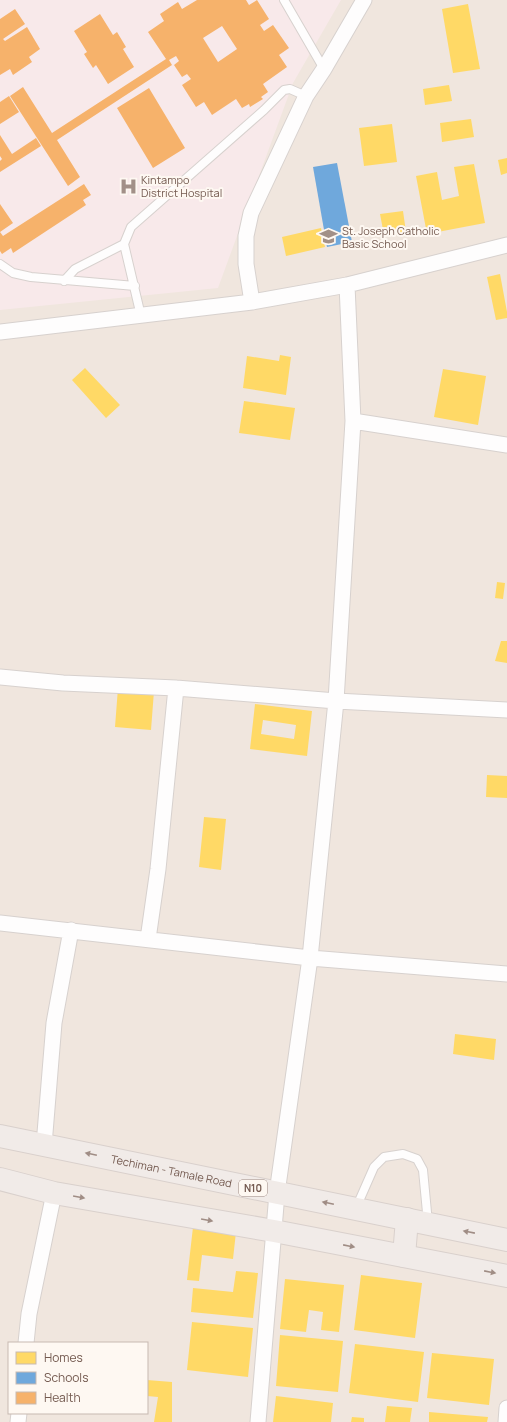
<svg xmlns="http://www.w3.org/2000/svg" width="507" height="1422" viewBox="0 0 507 1422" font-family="Manrope,sans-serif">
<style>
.residential{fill:#f0e6de;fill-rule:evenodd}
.medical{fill:#f8e9ea}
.homes{fill:#ffd966;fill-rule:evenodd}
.schools{fill:#6fa8dc}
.health{fill:#f6b26b;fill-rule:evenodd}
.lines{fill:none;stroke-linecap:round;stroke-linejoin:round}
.service-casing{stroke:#d7d1ce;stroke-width:10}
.minor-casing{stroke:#d7d1ce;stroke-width:17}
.trunk-casing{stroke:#d9d0cc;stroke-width:24}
.service{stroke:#fefdfd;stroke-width:8}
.minor{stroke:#fefdfd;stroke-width:15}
.trunk{stroke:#f1ebe8;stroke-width:22}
.oneway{fill:#a08d85}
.labels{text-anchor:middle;stroke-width:4;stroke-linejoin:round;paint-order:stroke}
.shield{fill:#fef8f2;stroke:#9d8981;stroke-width:1}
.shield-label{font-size:10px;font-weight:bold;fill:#745a50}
.poi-label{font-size:11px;fill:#745a50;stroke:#fef8f2;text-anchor:start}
.street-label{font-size:11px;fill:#745a50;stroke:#fef8f2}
</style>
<rect width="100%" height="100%" fill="#f8f4f0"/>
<path class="residential" d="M0,0H507V1422H0ZM9,1343H147V1413H9Z"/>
<path class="medical" d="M0,0H341L293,83L218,288L0,310Z"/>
<path class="homes" d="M468,4L480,69L453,73L442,9Z
M449,85L452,101L425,105L423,89Z
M471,119L474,137L442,142L440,123Z
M392,124L397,162L364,166L359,128Z
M507,158V173L501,175L498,160Z
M474,164L485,223L427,234L416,176L437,172L442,200L459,196L454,167Z
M403,211L406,232L384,235L380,214Z
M321,228L325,247L286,256L282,237Z
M500,274L507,312V318L496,320L487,277Z
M280,355L291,357L286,395L243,388L247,356L279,361Z
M85,368L120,405L106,418L72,380Z
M443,369L486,376L478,425L434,417Z
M244,401L295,408L290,440L239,433Z
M497,582L505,583L503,599L495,598Z
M501,641H507V663L495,661Z
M118,688L154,691L151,730L115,727Z
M255,704L312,711L307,756L250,749ZM263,720L296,725L294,739L261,734Z
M487,775L507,776V798L486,797Z
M204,817L226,819L221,870L199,867Z
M455,1034L496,1039L494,1060L453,1054Z
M193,1227L236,1232L233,1259L202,1255L199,1281L187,1280Z
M236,1271L258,1273L253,1318L191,1312L193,1288L233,1292Z
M361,1275L422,1283L415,1338L354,1330Z
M285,1279L344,1285L339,1332L321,1330L323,1312L309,1310L306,1332L280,1329Z
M192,1322L253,1328L248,1377L187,1370Z
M280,1335L343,1341L338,1392L276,1386Z
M355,1344L424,1352L418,1402L349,1393Z
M432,1353L494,1359L489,1405L427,1398Z
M147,1380L172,1382V1422H154L158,1397L147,1396Z
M276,1396L333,1403L331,1422H273Z
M387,1406L412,1408L410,1422H385Z
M429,1412L488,1417L487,1422H429Z
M352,1417L364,1418V1422H351Z"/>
<path class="schools" d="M337,163L352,242L327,247L313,167Z"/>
<path class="health" d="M197,0H246L249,5L257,0L269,19L260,25L264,31L273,25L289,48L279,55L287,67L263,84L268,92L261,97L263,99L250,107L249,104L242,108L236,99L212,115L204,102L196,107L182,85L191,79L187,74L182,77L174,65L179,61L176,56L169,60L172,65L57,140L80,177L68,186L10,96L23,87L52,133L166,59L148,32L164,21L160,14L178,2L182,9ZM222,26L237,49L218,62L203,38Z
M15,9L25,24L3,39L5,41L27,27L40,49L29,57L32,62L13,75L10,69L0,75V19Z
M100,14L113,35L117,32L126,47L123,49L134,67L108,84L96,65L93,68L84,54L87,52L74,31Z
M149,88L185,148L153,168L117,108Z
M9,96L19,112L0,124V102Z
M0,135L12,154L36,138L41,146L0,172V161L2,159L0,156Z
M84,184L91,195L83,200L86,205L13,253L11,248L2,254L0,251V232L3,236Z
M0,204L13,223L0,232Z"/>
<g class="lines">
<defs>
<path id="service" d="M284,0L324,69
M0,264L13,273L31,277L135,286
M64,281L75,269L124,244
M141,316L124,244L131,227L264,110L284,90L290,89L306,96
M356,1208L374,1167L384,1157L403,1154L417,1159L423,1170L428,1223"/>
<path id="minor" d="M252,302L246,264V236L251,213L306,96L324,69L364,0
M0,332L252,302L347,285L507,245
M353,421L507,445
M0,677L63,683L176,688L336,701L507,710
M0,923L310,958L507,974
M148,939L158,869L176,688
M44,1145L54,1023L71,930
M26,1343L29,1314L54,1193
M18,1422L19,1413
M258,1422L277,1193L310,958L336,701L353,421L347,285
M506,1422L507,1408"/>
<g id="trunk">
<path id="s1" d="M0,1136L507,1240"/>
<path d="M0,1179L54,1193L274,1231L507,1276"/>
<path d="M404,1256L407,1219"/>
</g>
</defs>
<use href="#service" class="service-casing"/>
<use href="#minor" class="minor-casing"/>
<use href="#trunk" class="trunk-casing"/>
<use href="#service" class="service"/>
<use href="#minor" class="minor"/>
<use href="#trunk" class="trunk"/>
</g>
<defs><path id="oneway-solid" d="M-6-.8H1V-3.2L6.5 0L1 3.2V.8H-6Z"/></defs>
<g class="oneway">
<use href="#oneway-solid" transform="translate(91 1154) rotate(-168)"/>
<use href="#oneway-solid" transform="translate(79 1197) rotate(10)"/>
<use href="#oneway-solid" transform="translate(328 1203) rotate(-168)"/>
<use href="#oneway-solid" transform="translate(207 1220) rotate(10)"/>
<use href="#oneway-solid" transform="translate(469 1232) rotate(-169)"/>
<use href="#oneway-solid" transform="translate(349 1246) rotate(11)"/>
<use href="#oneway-solid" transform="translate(490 1272) rotate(11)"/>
</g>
<defs>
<symbol id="hospital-bare" viewBox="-9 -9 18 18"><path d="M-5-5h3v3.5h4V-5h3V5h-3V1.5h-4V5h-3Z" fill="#a29088" stroke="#fef8f2" stroke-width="2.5" paint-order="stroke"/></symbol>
<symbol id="school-bare" viewBox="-9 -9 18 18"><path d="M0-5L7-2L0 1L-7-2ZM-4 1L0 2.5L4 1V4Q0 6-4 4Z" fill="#a29088" stroke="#fef8f2" stroke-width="2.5" paint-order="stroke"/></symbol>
</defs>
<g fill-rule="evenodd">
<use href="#hospital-bare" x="116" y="174" width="25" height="25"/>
<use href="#school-bare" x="316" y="224" width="25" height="25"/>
</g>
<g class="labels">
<rect class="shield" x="239" y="1180" width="28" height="16" rx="3"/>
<g class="shield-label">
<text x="253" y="1192">N10</text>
</g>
<g class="poi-label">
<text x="141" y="184">Kintampo<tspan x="141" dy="13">District Hospital</tspan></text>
<text x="342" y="235">St. Joseph Catholic<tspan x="342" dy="13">Basic School</tspan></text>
</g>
<g class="street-label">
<text dy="4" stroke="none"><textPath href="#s1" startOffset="175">Techiman - Tamale Road</textPath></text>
</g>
</g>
<rect x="8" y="1342" width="140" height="72" fill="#fef8f2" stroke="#c7b9b1"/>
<rect x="16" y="1352" width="20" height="12" fill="#ffd966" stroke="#c7b9b1"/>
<text x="44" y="1362" font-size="12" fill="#745a50">Homes</text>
<rect x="16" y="1372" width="20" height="12" fill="#6fa8dc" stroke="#c7b9b1"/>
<text x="44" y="1382" font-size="12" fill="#745a50">Schools</text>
<rect x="16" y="1392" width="20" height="12" fill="#f6b26b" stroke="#c7b9b1"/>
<text x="44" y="1402" font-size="12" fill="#745a50">Health</text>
</svg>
